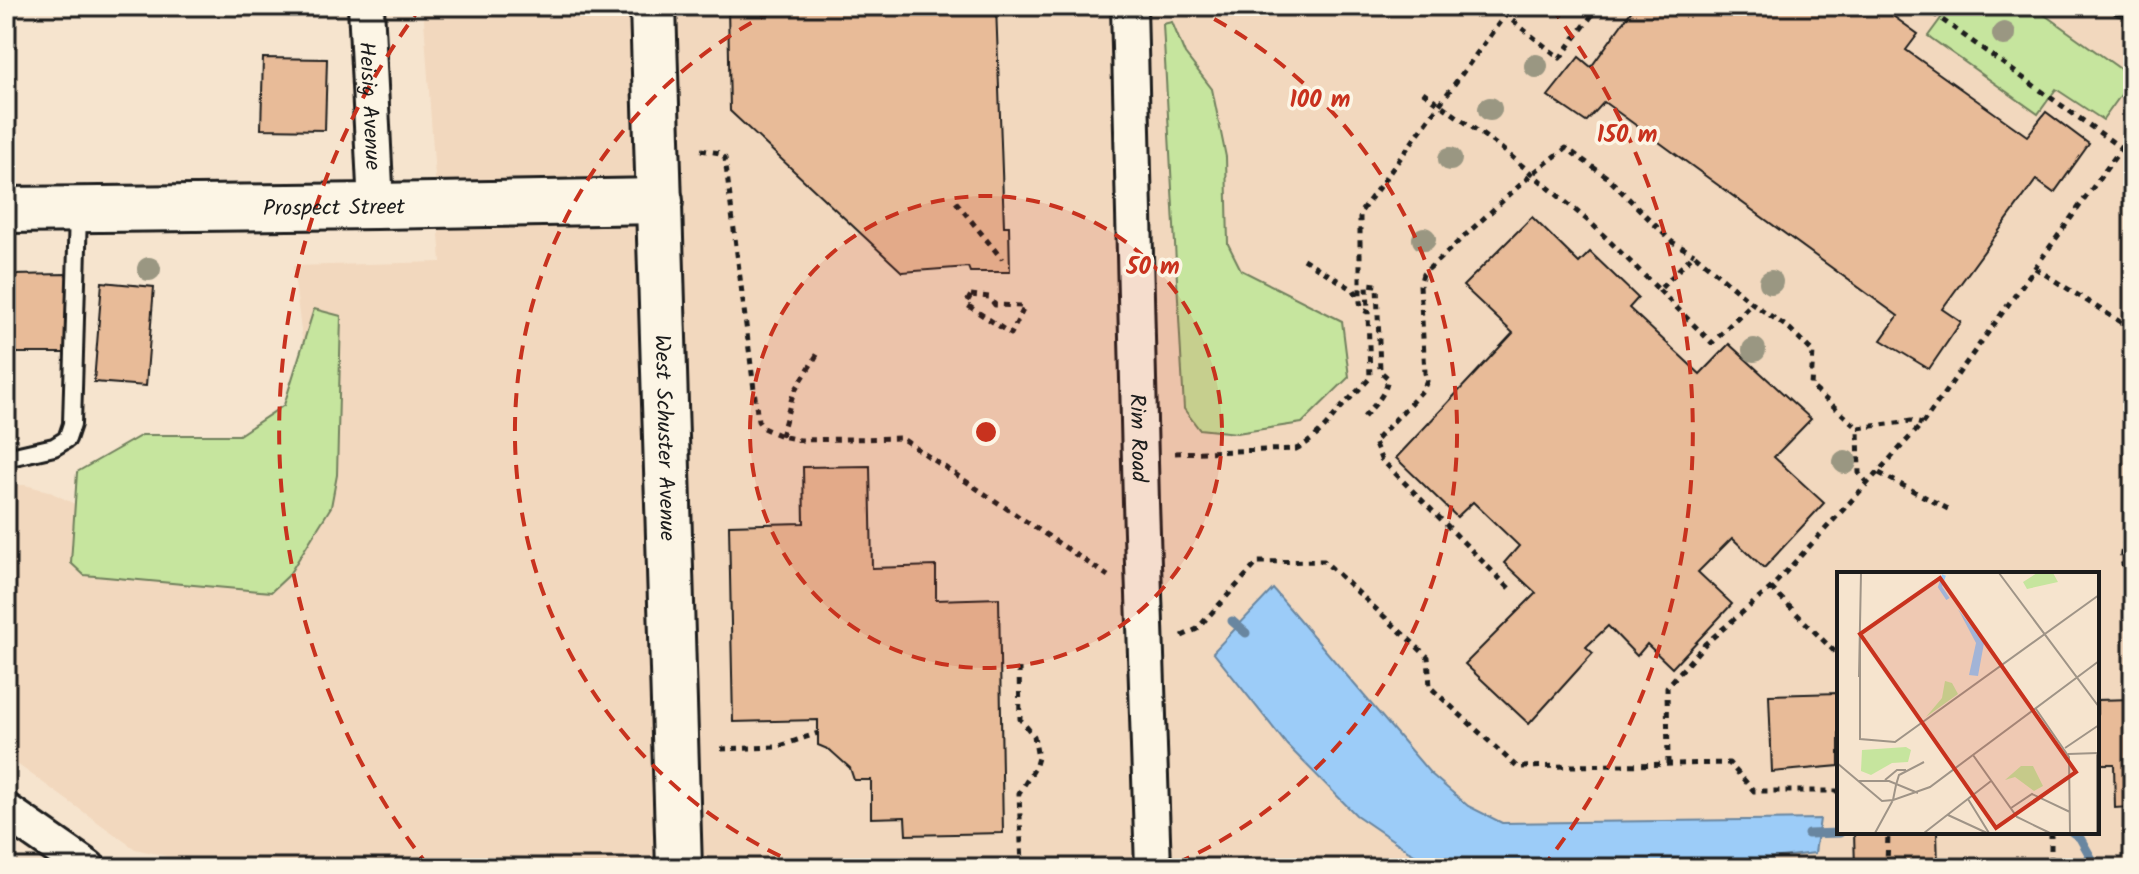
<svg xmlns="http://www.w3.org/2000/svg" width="2139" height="874" viewBox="0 0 2139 874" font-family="Kalam,sans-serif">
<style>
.built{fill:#f2d8be;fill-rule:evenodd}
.green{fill:#c6e59e;stroke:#71805d;stroke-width:2}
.water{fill:#9cccf8;stroke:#6986a0;stroke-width:2}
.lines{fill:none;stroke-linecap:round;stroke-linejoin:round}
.stream{stroke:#6986a0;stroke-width:9}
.building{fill:#e8bb98;stroke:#1c1c1c;stroke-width:2}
.lane-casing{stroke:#1c1c1c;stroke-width:22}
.street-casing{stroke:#1c1c1c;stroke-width:40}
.secondary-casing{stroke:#1c1c1c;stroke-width:50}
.path{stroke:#1c1c1c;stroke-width:5;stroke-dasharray:6 6;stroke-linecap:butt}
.lane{stroke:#fcf5e5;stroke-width:16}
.street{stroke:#fcf5e5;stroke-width:34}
.secondary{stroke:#fcf5e5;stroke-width:44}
.tree{fill:#9a9782}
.ring{fill:none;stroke:#c8321e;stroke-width:4;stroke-dasharray:14 10}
.labels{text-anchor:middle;stroke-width:7;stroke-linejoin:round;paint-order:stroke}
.street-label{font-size:22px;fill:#1c1c1c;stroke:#fcf5e5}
.inset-river{fill:none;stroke:#9cccf8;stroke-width:4}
.inset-road{fill:none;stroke:#9f9487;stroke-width:2}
.view{fill:#c8321e;fill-opacity:0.15;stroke:#c8321e;stroke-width:4}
.inset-edge{fill:none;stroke:#1c1c1c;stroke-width:4}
.centre{fill:#c8321e;stroke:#fcf5e5;stroke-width:4}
.ring-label{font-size:24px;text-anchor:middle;font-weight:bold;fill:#c8321e;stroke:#fcf5e5;stroke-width:7;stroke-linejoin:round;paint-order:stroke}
</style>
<rect width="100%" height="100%" fill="#f6e4ce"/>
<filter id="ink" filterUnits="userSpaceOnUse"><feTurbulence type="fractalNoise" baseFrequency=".0125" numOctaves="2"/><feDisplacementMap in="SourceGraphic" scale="16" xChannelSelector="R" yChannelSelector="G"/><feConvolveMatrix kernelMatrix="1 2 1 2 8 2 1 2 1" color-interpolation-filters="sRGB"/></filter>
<g filter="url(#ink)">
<path class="built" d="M423,6H2133V868H219L135,849L6,756V485H25L48,491L85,509L315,443L293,266L441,262ZM1839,574H2097V832H1839Z"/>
<path class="green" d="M1950,6H2032L2133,78L2103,120L2056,89L2038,114L1928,36Z
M1172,22L1185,54L1212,89L1226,157L1228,244L1241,270L1342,321L1349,377L1302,423L1237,433L1199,429L1184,409L1163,24Z
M314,309L341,316L337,475L331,507L288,576L271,592L84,575L71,563L77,472L142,435H239L284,405Z"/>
<path class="water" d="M1273,589L1430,773L1468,806L1502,823L1820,819L1815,853L1685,868H1452L1425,862L1356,815L1287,745L1213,652Z"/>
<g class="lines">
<path class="stream" d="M1232,621L1246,633
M2072,832L2080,838L2097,868
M1808,834L1840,833"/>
</g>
<path class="building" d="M728,6H996L1004,226H1009L1010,272H970L968,267L902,272L730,111Z
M1635,6H1879L1918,34L1906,50L2027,136L2046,112L2089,144L2054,193L2036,180L1942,309L1961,322L1929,369L1881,340L1898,316L1604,102L1586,122L1548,96L1579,57L1591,67Z
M263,58L327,59L325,130L261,129Z
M1532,217L1579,263L1590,252L1638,298L1629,308L1700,374L1729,344L1811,419L1774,457L1824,503L1764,568L1732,538L1698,572L1732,604L1672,668L1647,644L1637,656L1608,626L1586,647L1593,653L1529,724L1465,664L1536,593L1504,563L1519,546L1473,502L1457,517L1396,458L1513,333L1463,286Z
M67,274L68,353H14L13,275Z
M102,282L154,287L146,386L94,382Z
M870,466L872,568L936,566V600L999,598L1003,833L906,835L905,817L871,818V780H854L850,768L830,750L818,745V720L733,722L729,525L804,523L803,467Z
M1839,693V766L1772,772L1769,695Z
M2133,699V866H2131L2128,807L2115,808L2114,764H2097V700Z
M1854,832H1937L1938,868H1855Z"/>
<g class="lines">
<defs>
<path id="lane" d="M2121,6L2133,8
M6,458L54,447L67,439L72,424L78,212"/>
<g id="street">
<path id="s1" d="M366,6L376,206"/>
<path id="s2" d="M1129,6L1141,503L1153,868"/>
<path d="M6,811L88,868"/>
</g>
<g id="secondary">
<path id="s3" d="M653,6C664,293 668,581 679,868"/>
<path id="s4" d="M6,210L376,206L660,201"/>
</g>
</defs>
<use href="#lane" class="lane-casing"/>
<use href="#street" class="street-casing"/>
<use href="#secondary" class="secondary-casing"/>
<path class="path" d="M1923,6L2121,148
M1888,13L1893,6
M1423,92L1501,148L1592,224L1659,290L1694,254L1752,303L1790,329L1813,352L1811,386L1858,428
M701,150L720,153L725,158L758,421L763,428L781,436L800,440L901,438L1108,576
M956,202L1002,259
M1303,259L1354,290L1360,301
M2035,268L2133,330
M1659,290L1712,343L1752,303
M971,295L989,297L995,305L1022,306L1024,308L1011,334L967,305V302Z
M1364,417C1374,405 1386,395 1388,378L1380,371L1377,285L1367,284L1368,312
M781,436L793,394L818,353
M1175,453L1296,449C1315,440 1326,426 1339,410C1349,399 1360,389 1370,378L1368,312L1363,310L1360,302V213L1505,15L1560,58L1599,6
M1879,473L1948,509
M1868,484L1859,473L1858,428L1911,421L1922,424
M2133,529C2118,550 2118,561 2133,583
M1509,588L1381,459L1374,442L1423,390L1427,381L1425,373L1420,285L1423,274L1532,174L1566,148L1607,177L1672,242L1694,254
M1771,588L1839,656
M1182,636L1197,629L1258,562L1324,561L1428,657L1430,687L1517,767L1729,763L1754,791H1839
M1019,668L1020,719L1034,736L1038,758L1035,768L1019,793L1022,867
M721,749L777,747L818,733
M1668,764L1667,687L1705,644L1771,588L1922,424L2133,132
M2051,832V868
M1189,862H1208L1233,868
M1000,868L1072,865L1076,868
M1887,868L1888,832"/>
<use href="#lane" class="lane"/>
<use href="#street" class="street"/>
<use href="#secondary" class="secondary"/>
</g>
<g class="tree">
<circle cx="2004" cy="34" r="12"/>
<circle cx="1536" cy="66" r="12"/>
<circle cx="1490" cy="109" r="12"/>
<circle cx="1450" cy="159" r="12"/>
<circle cx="1424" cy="239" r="12"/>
<circle cx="149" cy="269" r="12"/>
<circle cx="1771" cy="282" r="12"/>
<circle cx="1754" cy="350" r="12"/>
<circle cx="1845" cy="462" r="12"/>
</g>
</g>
<circle cx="986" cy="432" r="236" fill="#c8321e" fill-opacity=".12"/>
<g class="ring">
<circle cx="986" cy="432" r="236"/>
<path d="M802 866A472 472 0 0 1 779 8M1193 8A472 472 0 0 1 1170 866"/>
<path d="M429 867A707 707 0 0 1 421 7M1551 7A707 707 0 0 1 1543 867"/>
</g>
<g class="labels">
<g class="street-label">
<text dy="8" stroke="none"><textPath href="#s1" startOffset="100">Heisig Avenue</textPath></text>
<text dy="8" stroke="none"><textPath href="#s4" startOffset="328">Prospect Street</textPath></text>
<text dy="8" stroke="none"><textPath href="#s3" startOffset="432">West Schuster Avenue</textPath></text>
<text dy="8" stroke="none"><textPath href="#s2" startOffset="432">Rim Road</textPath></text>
</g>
</g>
<g transform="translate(1837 572)">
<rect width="262" height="262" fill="#f6e4ce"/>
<path d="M200,1H216L221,10L190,17L186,10ZM108,109L115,111L121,122L89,145L105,126ZM69,175L74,178L71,190L55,191L34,203L24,199L25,178ZM184,194H196L206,214L197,219L178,205L168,208Z" fill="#c6e59e"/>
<path d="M121,37L147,71L141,104L132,103L139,71Z" fill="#9cccf8"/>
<path class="inset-river" d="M107,3L103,15L111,27"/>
<path class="inset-road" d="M162,1L262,135M23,60V167L58,170L262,23M22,105L24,1M199,137L232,185L233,261M228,176L262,153M260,181V261M231,182L261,181M136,183L180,245L213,261M0,191L45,229L56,228L59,213M48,208L60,198H69M22,209H52L81,221M59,213L62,203L87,190M131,227L152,261M174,236L195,222L233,240M111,243L150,261M38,261L56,228L93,215L262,89M87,261L154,209"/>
<path class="view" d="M103,6L239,200L159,256L23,62Z"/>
<rect width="262" height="262" class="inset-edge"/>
</g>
<circle cx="986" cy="432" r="12" class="centre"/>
<g class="ring-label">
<text x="1320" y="107">100 m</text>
<text x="1627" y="142">150 m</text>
<text x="1153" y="274">50 m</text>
</g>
<rect width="2139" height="874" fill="none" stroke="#fcf5e5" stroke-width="32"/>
<rect x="16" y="16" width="2107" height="842" fill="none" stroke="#1c1c1c" stroke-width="3" filter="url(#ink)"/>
</svg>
